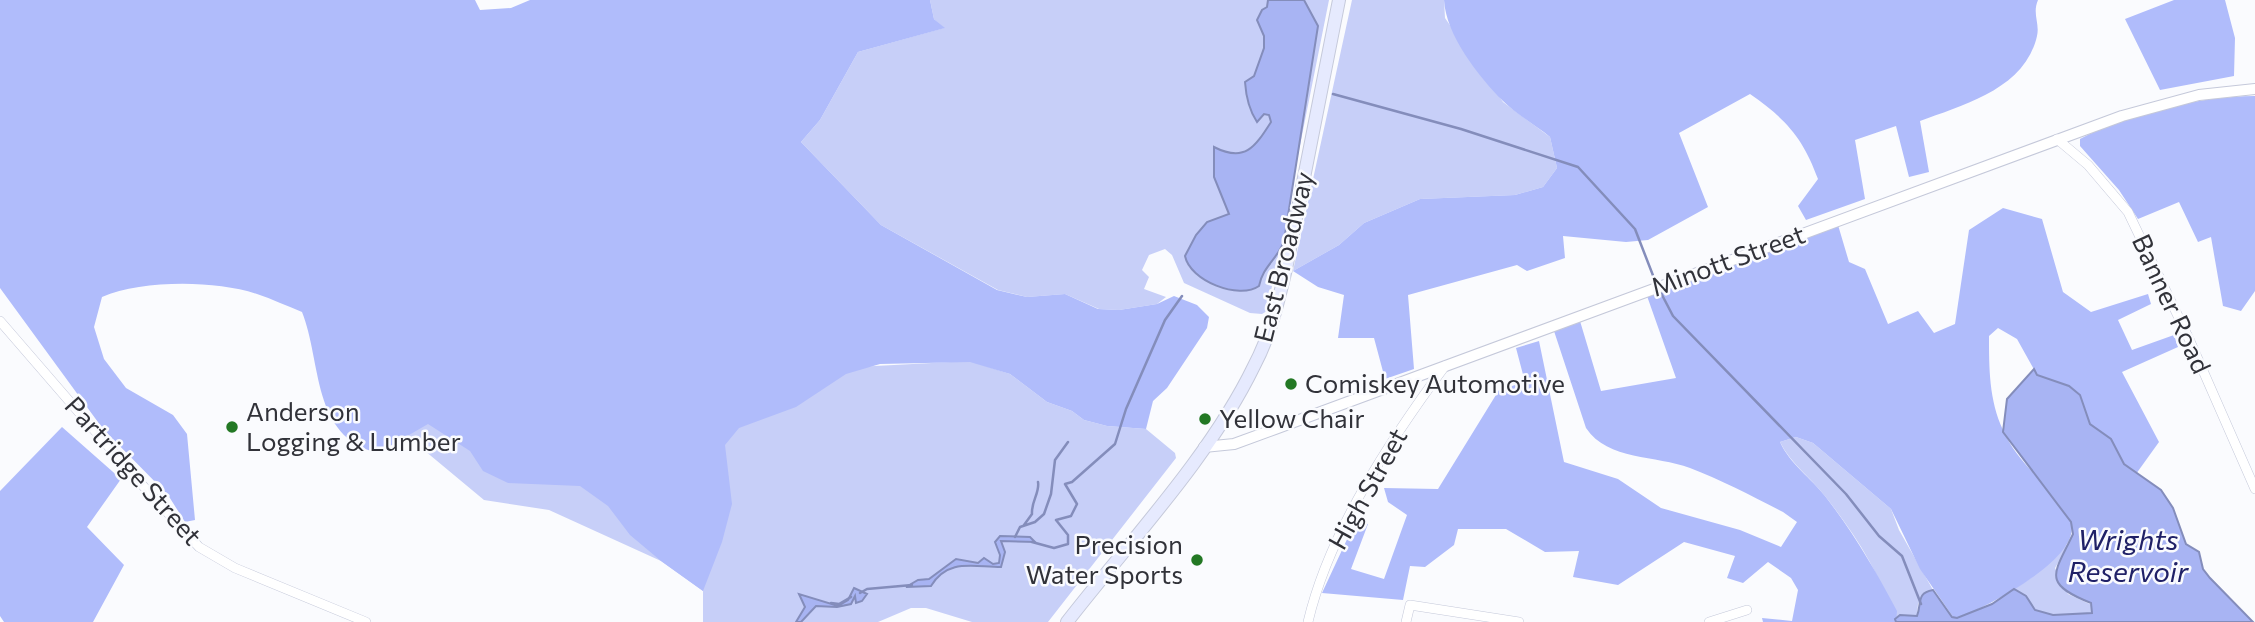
<svg xmlns="http://www.w3.org/2000/svg" width="2255" height="622" viewBox="0 0 2255 622" font-family="Commissioner,sans-serif">
<style>
.green{fill:#c7cff8}
.forest{fill:#b0bcfb}
.water{fill:#a8b4f3;stroke:#848dbb;stroke-width:2}
.lines{fill:none;stroke-linecap:round;stroke-linejoin:round}
.stream{stroke:#848dbb;stroke-width:2.5}
.minor-casing{stroke:#c5c9da;stroke-width:10}
.tertiary-casing{stroke:#c5c9da;stroke-width:12}
.secondary-casing{stroke:#c5c9da;stroke-width:14}
.minor{stroke:#fff;stroke-width:9}
.tertiary{stroke:#fff;stroke-width:10}
.secondary{stroke:#e6eafe;stroke-width:12}
.poi-dot{fill:#237824;stroke:#fafbfe;stroke-width:2.5}
.labels{text-anchor:middle;stroke-width:5;stroke-linejoin:round;paint-order:stroke}
.street-label{font-size:26px;fill:#313239;stroke:#fafbfe}
.poi-label{font-size:26px;fill:#313239;stroke:#fafbfe;text-anchor:start}
.water-label{font-size:28px;font-style:italic;fill:#202167;stroke:#fafbfe}
</style>
<rect width="100%" height="100%" fill="#fafbfe"/>
<path class="green" d="M930,0H1329L1267,311L1262,314L1250,313L1184,283L1172,255L1165,249L1149,255L1142,270L1149,277L1144,289L1166,297L1157,304L1119,310L1099,309L1065,294L1027,297L998,290L881,225L801,142L820,120L858,52L944,28L934,19Z
M1352,0H1444L1445,18L1503,102L1550,137L1557,168L1543,187L1515,195L1420,199L1364,223L1339,245L1293,271Z
M970,361L1010,374L1047,402L1072,411L1084,420L1107,426L1146,429L1175,453L1176,458L1048,622H972L926,608H911L878,622H703V591L661,561L549,510L484,500L389,421L780,371Z
M1796,437L1813,443L1891,509L1899,530L1933,590L1925,592L1918,604L1917,616L1900,615L1895,619C1880,573 1855,534 1825,496C1811,478 1791,464 1780,442Z
M2070,542L2055,568L2068,594L2094,606L2092,613L2053,615L2035,610L2026,596L2014,589L2031,578Z"/>
<path class="forest" d="M0,0H475L480,10L511,8L530,0H930L934,19L945,28L858,52L820,120L801,142L881,225L997,290L1027,297L1065,294L1098,309L1119,310L1157,304L1174,296L1197,305L1209,317L1207,328L1167,388L1153,401L1146,429L1107,426L1084,420L1072,411L1047,402L1010,374L970,362L880,364L846,374L796,407L739,428L725,445L732,504L722,542L703,591L661,561L630,535L608,506L580,486L508,483L483,471L470,451L428,424L378,453C311,437 322,362 302,312C287,306 272,299 257,294C214,280 142,280 102,297L94,327L104,359L126,388L173,415L187,434L195,520L185,522L168,495L103,429L0,288Z
M1444,0H2038C2032,14 2040,23 2037,36C2025,89 1963,105 1920,121L1929,172L1909,177L1896,126L1855,140L1865,199L1806,220L1798,206L1818,179C1803,138 1786,119 1750,94L1679,133L1708,207L1648,240L1626,242L1563,236L1565,258L1527,271L1517,265L1408,295L1414,369L1385,379L1374,338H1338L1344,295L1318,287L1293,271L1339,245L1364,223L1420,199L1515,195L1543,187L1557,168L1550,137C1535,125 1516,114 1503,101C1478,76 1446,35 1444,0Z
M2174,0H2225L2235,38L2234,76L2160,90L2125,19Z
M2255,96V291L2241,311L2223,306L2211,237L2198,242L2179,202L2138,219L2119,190L2080,146V139C2132,112 2196,97 2255,96Z
M2003,208L2042,219L2063,292L2091,312L2148,294L2151,304L2118,320L2132,350L2174,335L2178,347L2122,372L2159,442L2136,474L2124,464L2111,439L2090,424L2079,394L2037,375L2017,339L1998,328L1989,336C1989,368 1989,400 2003,430C2018,465 2053,487 2070,520C2087,556 1984,609 1957,618L1953,617L1920,569L1891,509L1813,443L1796,437L1780,442C1790,464 1811,478 1825,496C1853,532 1876,571 1897,611L1896,622H1763L1762,618L1792,621L1798,590L1791,578L1768,562L1743,583L1727,578L1735,556L1684,542L1618,585L1573,577L1579,551L1545,552L1506,529H1458L1454,545L1425,567L1410,566L1403,600L1322,593L1356,520L1368,524L1351,569L1384,579L1407,515L1388,502L1384,488L1438,489L1499,390L1525,382L1516,348L1539,341L1564,462L1618,479L1661,508L1740,530L1781,547L1797,522L1783,512C1754,497 1721,480 1690,468C1656,455 1608,461 1586,428L1554,331L1580,321L1601,391L1676,378L1647,296L1838,225L1849,262L1865,269L1888,324L1918,311L1934,333L1955,324L1969,230Z
M62,427L121,479L87,527L124,565L93,622H4L0,616V491Z"/>
<path class="water" d="M1268,0H1304L1318,26L1284,241C1277,260 1263,266 1259,286C1239,300 1190,281 1185,256L1196,235L1207,222L1229,214L1214,177V147C1245,163 1255,147 1271,122L1269,115L1264,114L1257,122C1249,110 1246,97 1245,82L1254,76L1264,48V36L1257,20L1262,10L1267,7Z
M2034,369L2037,375L2069,386L2080,395L2090,424L2111,439L2124,464L2161,490L2173,508L2186,544L2199,552L2203,569L2210,578L2253,622H1896L1895,619L1900,615L1917,616C1922,603 1916,593 1933,590L1952,617L1957,618L1992,604L2014,589L2026,596L2035,610L2053,615L2092,613L2091,603C2040,583 2055,573 2073,534L2071,522L2003,432L2007,399Z
M1000,536L1030,537L1035,542L1001,541L1005,552L1001,567C973,567 948,558 931,586L906,587L918,580L929,579L956,559L978,563L984,558L993,564L999,563L1000,555L995,542Z
M854,588L867,594L862,601L856,603L855,596L851,604L837,607L816,606L801,622H796L805,607L799,594L838,606L848,600Z"/>
<g class="lines">
<path class="stream" d="M1333,94L1461,129L1578,167L1635,229L1654,278
M1661,293L1673,316L1846,494L1879,536L1902,556L1921,604
M1024,525L1032,514C1031,501 1040,493 1038,482
M1015,537L1020,527L1035,522L1044,514L1051,494L1055,460L1068,442
M1032,542L1054,548L1068,544V535L1056,520L1071,516L1077,504L1065,484L1072,482L1115,444L1126,409L1165,320L1182,296
M860,593L867,589L912,585
M831,603L839,604L851,597"/>
<defs>
<path id="minor" d="M2057,139L2088,165L2128,212L2190,341L2255,489
M0,321L134,476L199,547L235,568L366,622
M1308,622C1329,532 1391,439 1445,366
M1406,622L1410,605L1519,622
M1709,622L1747,610"/>
<path id="tertiary" d="M1204,447L1234,444L1275,429L2122,116L2199,95L2255,89"/>
<path id="secondary" d="M1067,622C1129,542 1210,457 1254,366C1270,336 1278,303 1286,269L1339,0"/>
</defs>
<use href="#minor" class="minor-casing"/>
<use href="#tertiary" class="tertiary-casing"/>
<use href="#secondary" class="secondary-casing"/>
<use href="#minor" class="minor"/>
<use href="#tertiary" class="tertiary"/>
<use href="#secondary" class="secondary"/>
</g>
<g class="poi-dot">
<circle cx="1291" cy="384" r="7"/>
<circle cx="1205" cy="419" r="7"/>
<circle cx="232" cy="427" r="7"/>
<circle cx="1197" cy="560" r="7"/>
</g>
<g class="labels">
<g class="street-label">
<text transform="translate(1284 257) rotate(-76)" y="9">East Broadway</text>
<text transform="translate(1728 261) rotate(-20)" y="9">Minott Street</text>
<text transform="translate(2171 304) rotate(65)" y="9">Banner Road</text>
<text transform="translate(133 471) rotate(48)" y="9">Partridge Street</text>
<text transform="translate(1368 489) rotate(-61)" y="9">High Street</text>
</g>
<g class="poi-label">
<text x="1305" y="393">Comiskey Automotive</text>
<text x="246" y="421">Anderson<tspan x="246" dy="30">Logging &amp; Lumber</tspan></text>
<text x="1219" y="428">Yellow Chair</text>
<text x="1183" y="554" text-anchor="end">Precision<tspan x="1183" dy="30">Water Sports</tspan></text>
</g>
<g class="water-label">
<text x="2128" y="550">Wrights<tspan x="2128" dy="32">Reservoir</tspan></text>
</g>
</g>
</svg>
